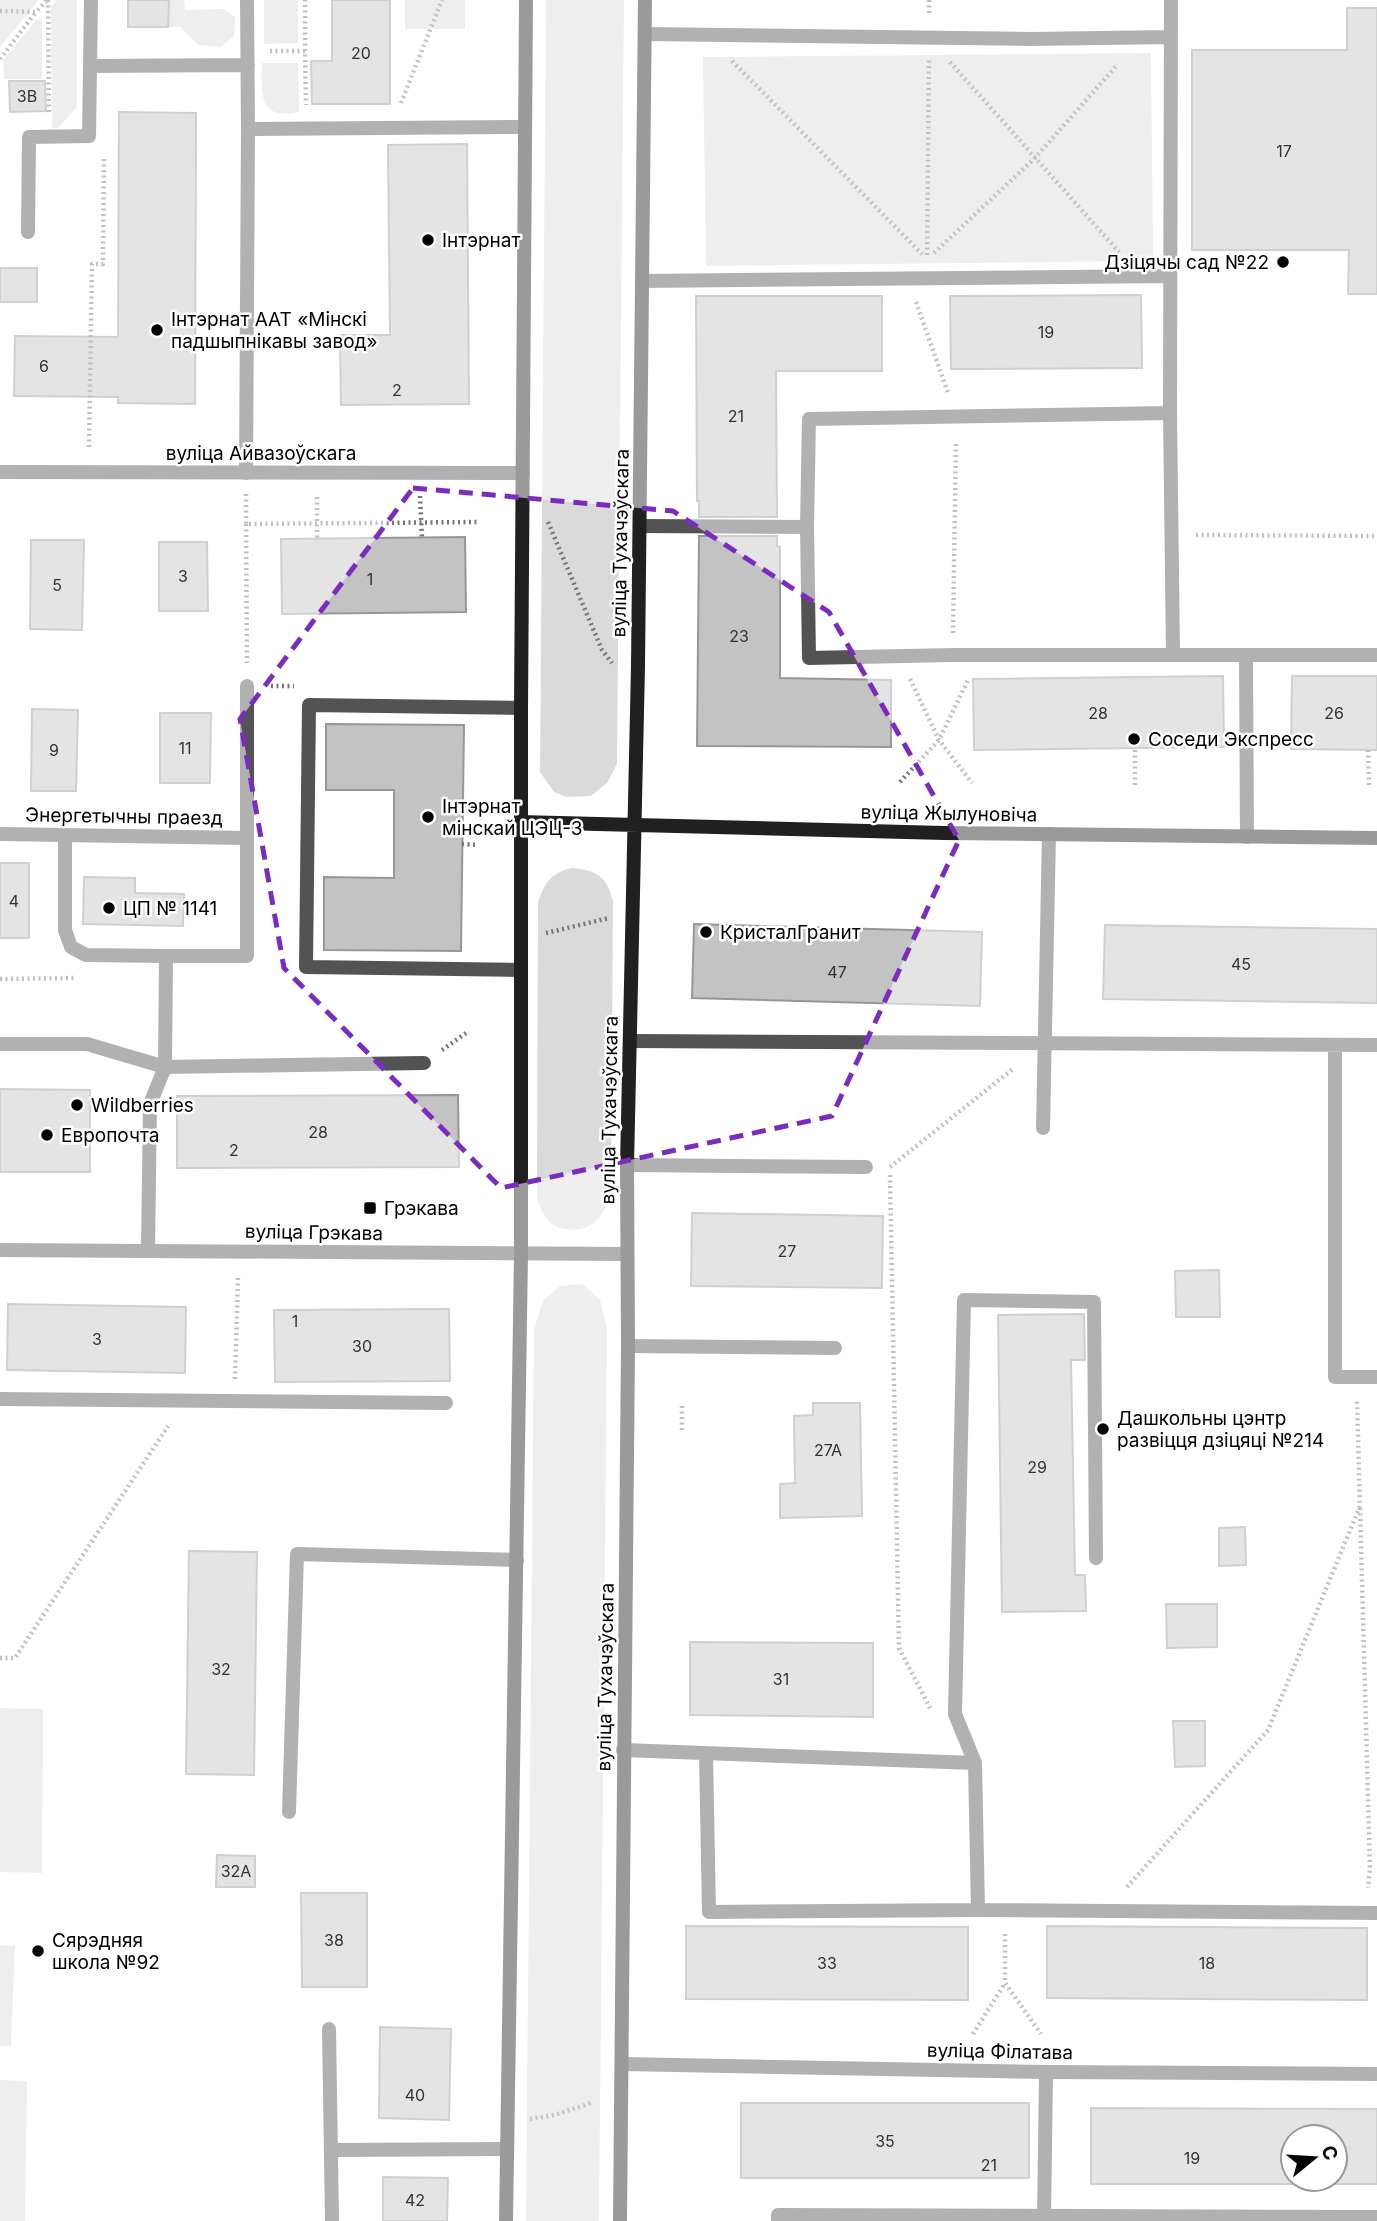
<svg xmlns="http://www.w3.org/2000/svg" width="1377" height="2221" viewBox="0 0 1377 2221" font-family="Inter,sans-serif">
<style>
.green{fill:#dadada}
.building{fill:#c3c3c3;stroke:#979797;stroke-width:2;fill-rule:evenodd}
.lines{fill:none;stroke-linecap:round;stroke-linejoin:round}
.path{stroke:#757575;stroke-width:4.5;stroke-dasharray:2 3.5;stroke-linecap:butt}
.service{stroke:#535353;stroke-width:14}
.minor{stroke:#535353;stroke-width:14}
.tertiary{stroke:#535353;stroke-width:14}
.secondary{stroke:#202020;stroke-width:14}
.marked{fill:none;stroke:#7b2cbf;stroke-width:5;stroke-dasharray:14 9;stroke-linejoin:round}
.poi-dot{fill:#000;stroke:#fff;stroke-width:2.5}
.labels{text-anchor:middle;stroke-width:5;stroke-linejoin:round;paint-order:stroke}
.number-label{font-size:16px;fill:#313131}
.poi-label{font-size:19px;fill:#000;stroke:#fff;text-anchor:start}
.street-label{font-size:19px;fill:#000;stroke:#fff}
</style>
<rect width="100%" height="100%" fill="#fff"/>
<path class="green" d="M0,0H39L0,47Z
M57,0H77V107L58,128H52L51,6Z
M169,0H184L185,10L224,9L235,17L234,36L221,47L198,45L180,27H168Z
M264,0H298V43L264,44Z
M405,0H465V29H405Z
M546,0H624L617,764L607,783L591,796L566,797L554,792L540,772Z
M36,20H42V79H4L3,60Z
M1151,53L1153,261L706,266L703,57Z
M262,63H298L299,112C292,113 282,115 275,112C258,107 262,77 262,63Z
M572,868C597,870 607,877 613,901L611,1196C603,1215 594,1230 572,1230C562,1229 553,1227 547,1219C542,1214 540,1205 537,1199L538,902C545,882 551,873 572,868Z
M583,1284L600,1300L607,1328L599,2221H526L534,1329L543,1301L560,1286Z
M0,1708L43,1709L42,1873L0,1872Z
M0,1945L15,1946L11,2046H0Z
M0,2080L27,2081L25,2221H0Z"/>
<path class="building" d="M128,0H169L168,27H128Z
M332,0H390V104H312L311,61H332Z
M1347,8H1377V294H1348L1349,250H1192V50H1347Z
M9,81H45L46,111L10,112Z
M119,112L196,113L195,404L118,403V397L14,396L15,336L118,337Z
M467,144L469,404L341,405L340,335H390L388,145Z
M0,268H37V302H0Z
M1141,295L1142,368L951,369L950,296Z
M696,296H882V371H776L777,517H699V501H697Z
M699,536H777V546L780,547V678L891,680V747L697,746Z
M465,537L466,612L282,614L281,539Z
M31,540H84L82,630L30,629Z
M159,542H207L208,611H159Z
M1223,676L1224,747L974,750L973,679Z
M1292,676H1377V750L1291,749Z
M32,709L78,710L76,791H31Z
M160,713H211L210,783H160Z
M326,724L464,725L461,951L324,950V877L394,878V790H326Z
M0,863H29V938H0Z
M84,877L135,878V893L184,894L183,926L83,924Z
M694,924L982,932L980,1006L692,998Z
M1105,925L1377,929V1003L1103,999Z
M0,1089L90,1090V1172H0Z
M458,1095L459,1167L177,1168V1096Z
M692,1213L883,1216L882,1288L691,1286Z
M1219,1270L1220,1317H1176L1175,1271Z
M8,1304L186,1307L185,1373L7,1370Z
M449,1309L450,1381L275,1382L274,1310Z
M1084,1314L1085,1360H1071L1075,1575H1085L1086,1611L1002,1612L998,1315Z
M813,1403H860L862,1516L780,1518V1484L795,1483L794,1416L813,1415Z
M1245,1527L1246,1565L1219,1566V1528Z
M189,1551L257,1552L254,1775L186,1774Z
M1166,1604H1217V1647L1167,1648Z
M690,1642L873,1643V1717L690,1715Z
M1173,1721H1205V1766L1175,1767Z
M217,1855L255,1856V1887H216Z
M301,1893H367V1987H302Z
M686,1926L968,1927V2000L686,1999Z
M1047,1926L1367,1928V2000L1047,1998Z
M380,2027L451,2029L449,2120L379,2118Z
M741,2103H1029V2178H741Z
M1091,2108L1377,2109V2184H1091ZM1293,2137H1335V2179H1293Z
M383,2177L448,2178L447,2221H383Z"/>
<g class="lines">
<path class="path" d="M48,0L49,115
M0,11L36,12L47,0
M929,13V0
M270,51H305L306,105
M305,51V0
M0,59L36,12
M732,61L922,254
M950,62L1119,252
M401,103L442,0
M934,253L1035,158L1118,64
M927,255L929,60
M916,302L948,393
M89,447L92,264H103L104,156
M246,494V524L478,522
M420,496L422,538
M317,497V538
M548,522L602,650L612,663
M246,524L247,663
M1196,535L1377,536
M953,633L956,442
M910,679L939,740L972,783
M271,686H294
M1368,750L1369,786
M900,782L939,740L968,680
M1135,785V748
M462,844L478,845
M546,933L609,918
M0,979L76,978
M442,1050L466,1033
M890,1167L1014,1068
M890,1175L899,1648L930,1708
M235,1379L238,1276
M682,1406V1431
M1360,1508L1370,1869L1368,1888
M0,1658H15L168,1426
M1127,1887L1268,1730L1360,1506L1357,1401
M1005,1934V1983L1041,2034
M973,2034L1005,1983
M530,2119L554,2115L591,2103"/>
<path class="service" d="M247,0L248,129
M1171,0L1170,413L1173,654
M645,34L1031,39L1171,37
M90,66L248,65
M28,232L29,137L89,136L91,0
M642,281L1170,276
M1170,413L809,419L807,527L809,658L953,655H1377
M246,473L248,129L525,127
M640,526L807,527
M1246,655L1247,837
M65,835V930L71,947L86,955L166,956
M520,970L306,967L309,705L521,708
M630,1041L1377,1045
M0,1044H87L165,1067L424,1063
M1335,1045V1377H1377
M1043,1128L1049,834
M627,1165L866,1167
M148,1249L150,1104L165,1067L166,956H247V686
M628,1346L835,1348
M0,1399L446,1403
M623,1750L975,1763L978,1910
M706,1754L709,1912L978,1910L1377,1913
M975,1763L955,1714L964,1300L1094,1302L1096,1558
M289,1812L297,1554L517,1560
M329,2029L332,2221
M333,2150L507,2149
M778,2221V2215L1377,2217
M1044,2221L1046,2072"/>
<path class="minor" d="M0,472L523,473
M0,834L247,838"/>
<path class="tertiary" d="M0,1250L627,1254
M623,2064L1046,2072L1377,2074"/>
<path class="secondary" d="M520,822L944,833L1377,838
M506,2221L521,1255V708L526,0
M620,2221L628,1346L627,1165L638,666L645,0"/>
</g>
<path d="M0 0H1377V2221H0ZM413,488L673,511L829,612L959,840L832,1116L501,1188L284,968L240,719Z" fill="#fff" fill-opacity=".55" fill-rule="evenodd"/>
<path class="marked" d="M413,488L673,511L829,612L959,840L832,1116L501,1188L284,968L240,719Z"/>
<g class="poi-dot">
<circle cx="428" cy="240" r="7"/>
<circle cx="1283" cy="262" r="7"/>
<circle cx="157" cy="330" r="7"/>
<circle cx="1134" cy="739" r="7"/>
<circle cx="428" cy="817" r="7"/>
<circle cx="109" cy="908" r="7"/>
<circle cx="706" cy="932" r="7"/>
<circle cx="77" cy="1105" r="7"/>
<circle cx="47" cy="1135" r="7"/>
<rect x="363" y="1201" width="14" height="14" rx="3.5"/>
<circle cx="1103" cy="1429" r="7"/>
<circle cx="38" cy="1951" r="7"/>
</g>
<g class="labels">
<g class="number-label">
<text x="361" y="59">20</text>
<text x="27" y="102">3В</text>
<text x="1284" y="157">17</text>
<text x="1046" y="338">19</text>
<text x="44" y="372">6</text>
<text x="397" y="396">2</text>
<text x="736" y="422">21</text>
<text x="183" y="582">3</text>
<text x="370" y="585">1</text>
<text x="57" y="591">5</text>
<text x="739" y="642">23</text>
<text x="1098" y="719">28</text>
<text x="1334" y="719">26</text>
<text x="185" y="754">11</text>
<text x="54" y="756">9</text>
<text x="14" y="907">4</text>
<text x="1241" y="970">45</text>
<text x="837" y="978">47</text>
<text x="318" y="1138">28</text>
<text x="234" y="1156">2</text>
<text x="787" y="1257">27</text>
<text x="295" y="1327">1</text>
<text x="97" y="1345">3</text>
<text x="362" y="1352">30</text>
<text x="828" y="1456">27А</text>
<text x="1037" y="1473">29</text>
<text x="221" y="1675">32</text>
<text x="781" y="1685">31</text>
<text x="236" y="1877">32А</text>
<text x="334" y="1946">38</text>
<text x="827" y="1969">33</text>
<text x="1207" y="1969">18</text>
<text x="415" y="2101">40</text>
<text x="885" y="2147">35</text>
<text x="1192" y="2164">19</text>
<text x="989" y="2171">21</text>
<text x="415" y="2206">42</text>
</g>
<g class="poi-label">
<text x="442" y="247">Інтэрнат</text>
<text x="1269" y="269" text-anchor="end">Дзіцячы сад №22</text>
<text x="171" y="326">Інтэрнат ААТ «Мінскі<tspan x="171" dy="22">падшыпнікавы завод»</tspan></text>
<text x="1148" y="746">Соседи Экспресс</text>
<text x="442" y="813">Інтэрнат<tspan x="442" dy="22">мінскай ЦЭЦ-3</tspan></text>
<text x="123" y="915">ЦП № 1141</text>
<text x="720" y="939">КристалГранит</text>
<text x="91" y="1112">Wildberries</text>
<text x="61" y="1142">Европочта</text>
<text x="384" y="1215">Грэкава</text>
<text x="1117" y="1425">Дашкольны цэнтр<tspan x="1117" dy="22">развіцця дзіцяці №214</tspan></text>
<text x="52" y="1947">Сярэдняя<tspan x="52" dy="22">школа №92</tspan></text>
</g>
<g class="street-label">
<text x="261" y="460">вуліца Айвазоўскага</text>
<text transform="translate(620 543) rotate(-89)" y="7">вуліца Тухачэўскага</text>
<text transform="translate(949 813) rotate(1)" y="7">вуліца Жылуновіча</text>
<text transform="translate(124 816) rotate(1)" y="7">Энергетычны праезд</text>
<text transform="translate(609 1110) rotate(-89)" y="7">вуліца Тухачэўскага</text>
<text transform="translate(314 1232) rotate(1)" y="7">вуліца Грэкава</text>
<text transform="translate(605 1677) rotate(-89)" y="7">вуліца Тухачэўскага</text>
<text transform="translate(1000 2051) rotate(1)" y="7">вуліца Філатава</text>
</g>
</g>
<g transform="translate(1314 2158) rotate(72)"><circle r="33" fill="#ffffff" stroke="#999999" stroke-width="2"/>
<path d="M0-5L12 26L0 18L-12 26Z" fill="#000000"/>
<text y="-10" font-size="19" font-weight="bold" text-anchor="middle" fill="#000000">С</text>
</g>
</svg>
